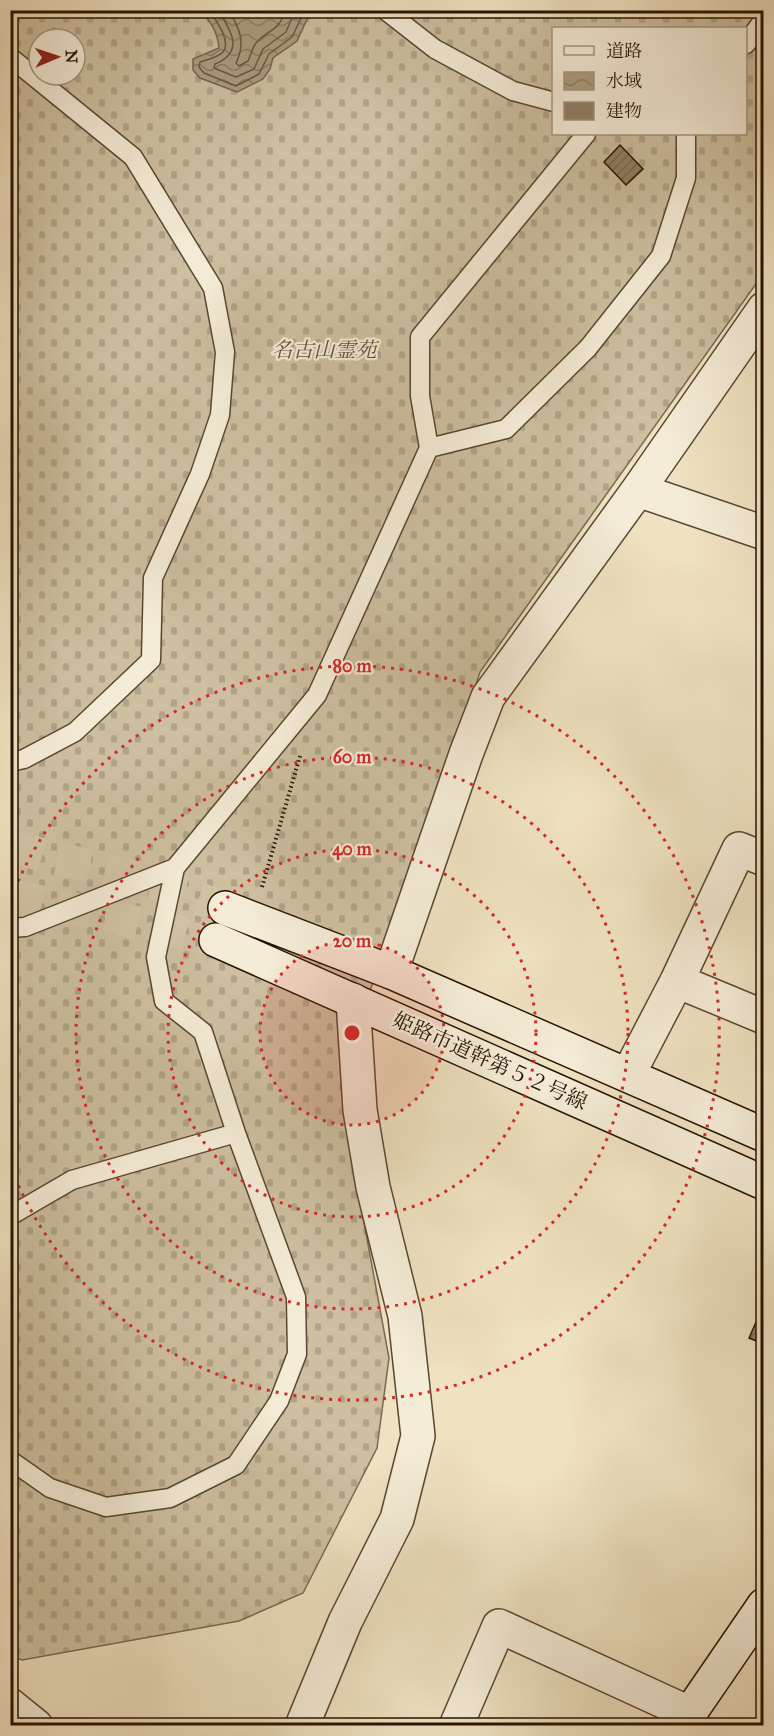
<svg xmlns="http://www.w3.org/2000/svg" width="774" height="1736" viewBox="0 0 774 1736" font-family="'IM FELL Great Primer','Noto Serif JP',serif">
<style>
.cemetery{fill:url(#cemetery-stones);stroke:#7a6950;stroke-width:1.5;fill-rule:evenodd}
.water{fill:url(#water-waves);stroke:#76654c;stroke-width:1.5}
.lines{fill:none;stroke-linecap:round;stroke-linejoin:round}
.shore{stroke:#685840;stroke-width:1.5}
.building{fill:url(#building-hatch);stroke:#261300;stroke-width:1.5}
.secondary-tunnel{stroke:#d1c3a4;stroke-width:33;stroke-dasharray:33 16;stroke-linecap:butt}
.lane-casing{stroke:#584730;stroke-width:21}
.street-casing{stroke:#584730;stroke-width:36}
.secondary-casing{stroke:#261300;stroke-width:36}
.path{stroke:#261300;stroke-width:4;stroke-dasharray:1.5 3;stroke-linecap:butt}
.lane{stroke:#f5ecd7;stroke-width:18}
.street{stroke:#f5ecd7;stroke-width:33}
.secondary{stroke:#f5ecd7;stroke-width:33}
.ring{fill:none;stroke:#d62828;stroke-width:3;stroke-dasharray:3 6}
.labels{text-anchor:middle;stroke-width:4.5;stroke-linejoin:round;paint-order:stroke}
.park-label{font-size:21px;font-style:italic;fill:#604f38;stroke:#f5ecd7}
.street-label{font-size:21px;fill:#261300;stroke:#f5ecd7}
.centre{fill:#d62828;stroke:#f5ecd7;stroke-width:3}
.ring-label{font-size:18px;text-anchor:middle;font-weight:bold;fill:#d62828;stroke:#f5ecd7;stroke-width:4.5;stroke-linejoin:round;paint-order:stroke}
</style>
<defs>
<pattern id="cemetery-stones" width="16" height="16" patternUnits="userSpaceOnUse" patternTransform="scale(1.5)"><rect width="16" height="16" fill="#cdbfa0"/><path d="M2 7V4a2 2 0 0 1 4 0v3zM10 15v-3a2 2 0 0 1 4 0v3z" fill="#b0a388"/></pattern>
<pattern id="water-waves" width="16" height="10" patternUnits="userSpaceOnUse" patternTransform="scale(1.5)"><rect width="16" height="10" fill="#ab9c7f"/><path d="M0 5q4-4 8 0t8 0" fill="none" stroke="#8b7e66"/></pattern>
<pattern id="building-hatch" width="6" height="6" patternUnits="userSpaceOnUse" patternTransform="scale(1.5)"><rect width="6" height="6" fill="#8f7f64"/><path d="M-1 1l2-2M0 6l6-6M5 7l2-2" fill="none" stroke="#756750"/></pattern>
</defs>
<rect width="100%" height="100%" fill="#efe2c1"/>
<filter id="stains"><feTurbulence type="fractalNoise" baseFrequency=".00333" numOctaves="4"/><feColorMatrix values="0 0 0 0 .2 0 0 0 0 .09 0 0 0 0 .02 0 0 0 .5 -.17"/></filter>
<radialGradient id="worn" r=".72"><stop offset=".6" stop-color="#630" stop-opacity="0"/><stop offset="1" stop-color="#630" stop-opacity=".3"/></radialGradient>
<path class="cemetery" d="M11,11H763V274L480,672L397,928L353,1029L344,1114L389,1358L377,1448L303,1593L239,1621L22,1660L11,1656ZM554,28H746V134H554ZM39,39H75V75H39Z"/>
<path class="water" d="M198,11L308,10V17L297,41L273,58L270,69L263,79L237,92L200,78L193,70V59L219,48C218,34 211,19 198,11Z"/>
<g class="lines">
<path class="shore" d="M209,10C215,19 232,41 223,52C219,57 206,60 200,62L199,67L204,73L236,86L259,74L269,54L292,37L302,16L303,10
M218,10C231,30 245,52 215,64L214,68L236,77L254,69L263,49L286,32L295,10
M228,10C240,28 246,43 236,63L239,66L248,61C251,55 252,48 256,43C269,28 277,34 286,10"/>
</g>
<path class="building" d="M620,145L643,169L626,185L604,162Z
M764,1304V1344L749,1338Z"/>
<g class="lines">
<path class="secondary-tunnel" d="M10,847L140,878L225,908
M10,895L216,940"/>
<defs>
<path id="lane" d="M385,10L435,49L513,91L554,102
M746,44L764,19
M10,57L133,157L213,288L225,352L220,415L200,474L153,578L151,660L75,732L24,759L10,762
M429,448L420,396V337L586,134
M10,928L25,927L175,868L317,695L429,448L506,429L588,348L661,256L686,178V134
M10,1216L72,1180L236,1133
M10,1460L50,1488L106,1507L170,1498L236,1465L279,1401L297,1354L296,1297L236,1133L203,1032L164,1001L156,957L175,868"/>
<path id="street" d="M638,490L764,533
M391,972L466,754L488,697L638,490L764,309
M677,981L764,1017
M628,1075L677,981L739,849L764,859
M10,1705L36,1726
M302,1726L345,1622L397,1519L418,1436L405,1316L373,1187L360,1110L353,1000
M456,1726L499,1626L689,1713"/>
<path id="secondary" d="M225,908L391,972L764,1135
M216,940L764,1183
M681,1726L764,1605"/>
</defs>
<use href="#lane" class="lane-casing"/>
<use href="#street" class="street-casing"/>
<use href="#secondary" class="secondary-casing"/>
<path class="path" d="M262,887L300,756"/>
<use href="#lane" class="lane"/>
<use href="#street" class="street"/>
<use href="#secondary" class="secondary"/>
</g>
<circle cx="352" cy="1033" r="92" fill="#d62828" fill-opacity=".12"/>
<g class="ring">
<circle cx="352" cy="1033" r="92"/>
<circle cx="352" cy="1033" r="184"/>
<circle cx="352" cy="1033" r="276"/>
<path d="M11 898A367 367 0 1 1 11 1168"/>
</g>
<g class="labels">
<g class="park-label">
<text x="324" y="357">名古山霊苑</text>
</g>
<g class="street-label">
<text transform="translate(490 1061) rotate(24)" y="7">姫路市道幹第５２号線</text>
</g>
</g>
<circle cx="352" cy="1033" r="9" class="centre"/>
<g class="ring-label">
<text x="352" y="672">80 m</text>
<text x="352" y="763">60 m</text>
<text x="352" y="855">40 m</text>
<text x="352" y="947">20 m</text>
</g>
<rect width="774" height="1736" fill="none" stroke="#efe2c1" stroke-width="36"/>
<rect x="12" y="12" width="750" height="1712" fill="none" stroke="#261300" stroke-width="3"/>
<rect x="18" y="18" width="738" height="1700" fill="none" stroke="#261300" stroke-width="1.5"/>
<rect x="552" y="27" width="195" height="108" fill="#f5ecd7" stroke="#a29581" stroke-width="1.5"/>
<rect x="564" y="46" width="30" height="9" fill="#f5ecd7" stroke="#a29581" stroke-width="1.5"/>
<text x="606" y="57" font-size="18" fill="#261300">道路</text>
<rect x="564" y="72" width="30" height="18" fill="url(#water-waves)" stroke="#a29581" stroke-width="1.5"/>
<text x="606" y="87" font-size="18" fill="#261300">水域</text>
<rect x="564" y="102" width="30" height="18" fill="#8f7f64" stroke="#a29581" stroke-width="1.5"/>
<text x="606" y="117" font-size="18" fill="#261300">建物</text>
<g transform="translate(57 57) rotate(88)"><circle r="28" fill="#f5ecd7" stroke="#a29581" stroke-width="1.5"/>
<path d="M0-4.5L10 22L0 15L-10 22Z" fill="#8f2418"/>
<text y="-9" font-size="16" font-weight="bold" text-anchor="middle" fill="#261300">N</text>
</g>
<rect width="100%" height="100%" filter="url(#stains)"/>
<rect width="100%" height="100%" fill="url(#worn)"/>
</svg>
